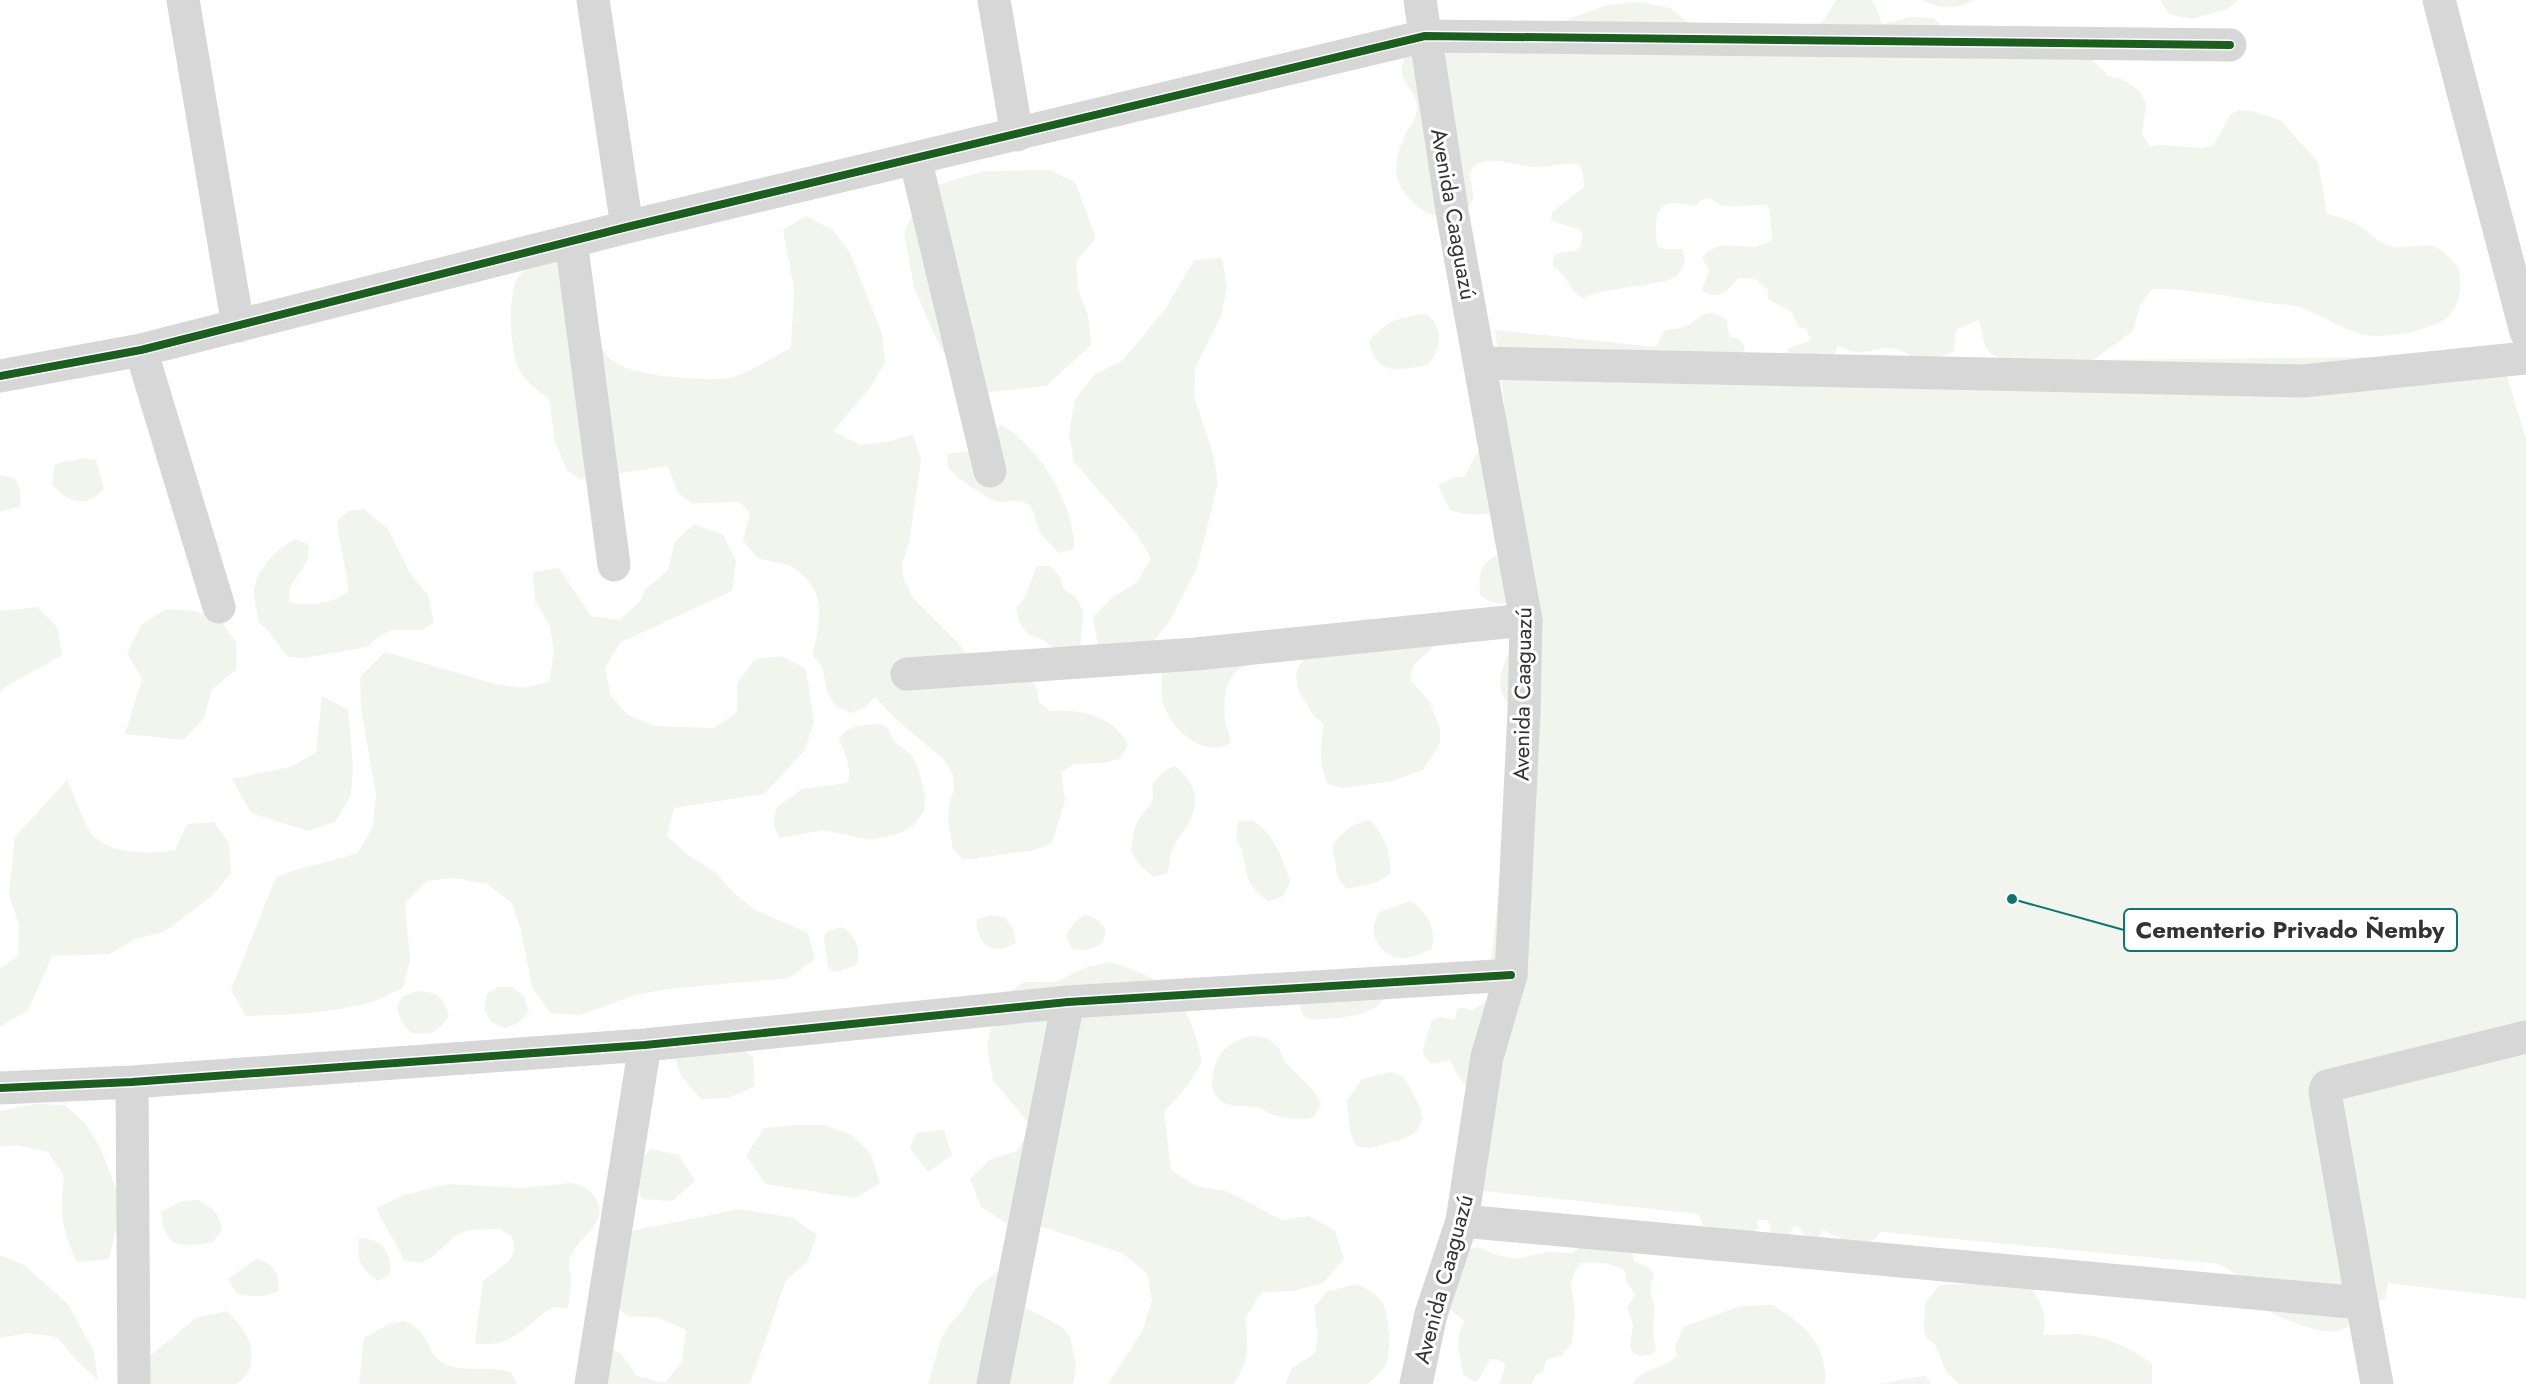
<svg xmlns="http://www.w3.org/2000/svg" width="2526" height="1384" viewBox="0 0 2526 1384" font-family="Jost,sans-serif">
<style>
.green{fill:#f1f5ed;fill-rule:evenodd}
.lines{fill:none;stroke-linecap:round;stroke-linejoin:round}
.minor{stroke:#d7d7d7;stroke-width:33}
.tertiary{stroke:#d7d7d7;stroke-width:33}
.cycleway-casing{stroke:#fff;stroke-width:11}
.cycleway{stroke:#1b5e20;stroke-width:8}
.labels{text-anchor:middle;stroke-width:6;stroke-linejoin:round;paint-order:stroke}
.street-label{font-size:22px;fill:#333;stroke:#fff}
.leader{fill:none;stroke:#0f766e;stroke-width:2}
.callout-dot{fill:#0f766e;stroke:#fff;stroke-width:2}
.callout{fill:#fff;stroke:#0f766e;stroke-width:2}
.callout-label{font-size:24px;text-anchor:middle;font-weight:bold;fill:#333}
</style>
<rect width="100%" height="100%" fill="#fff"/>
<path class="green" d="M1836,0H1870L1875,4L1882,24L1911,17L1934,18L1962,48C1996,50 2013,9 2044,50C2063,48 2076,47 2092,60C2097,65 2103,68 2106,75L2121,79L2139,90L2146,105L2142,134L2150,147L2159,145L2201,148L2214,145L2230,115L2239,110L2250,111L2280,120L2318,162L2327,214C2340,216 2357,223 2368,232C2376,238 2380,243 2390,246C2408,251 2427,238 2443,252C2447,256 2456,263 2458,268C2463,283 2460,309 2446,318C2429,330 2397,336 2376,336C2351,336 2327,317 2304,309C2290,303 2274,305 2260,302C2224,295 2189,289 2152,289L2140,305L2133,331L2093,360L2501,356L2526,439V1299L2388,1283L2385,1298C2367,1305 2358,1323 2340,1330C2322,1338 2263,1312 2250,1298C2244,1292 2243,1285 2240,1277L2219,1264L1881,1232C1863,1255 1844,1239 1823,1230L1818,1238H1806L1800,1227L1794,1226L1788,1237L1783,1239L1772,1236L1768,1220H1757L1758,1228L1754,1232C1743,1235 1732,1237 1724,1228H1707L1702,1223L1699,1214L1466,1189L1477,1086C1460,1087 1457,1073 1450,1060L1431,1064L1424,1056L1423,1049L1432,1020L1440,1017L1455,1020L1457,1009L1464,1008L1472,1011L1487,1000L1519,709C1493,699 1498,672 1510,652L1526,647L1530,610L1528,594C1512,605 1495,608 1480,595C1480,586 1478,577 1482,569C1490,552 1510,551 1524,561L1517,503C1496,514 1474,519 1450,510L1438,485L1455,477H1464C1471,469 1470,460 1480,450L1498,449L1511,457L1495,330L1656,347L1665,330C1671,329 1679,329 1684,327C1703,318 1704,305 1727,320L1729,337C1738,338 1742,340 1745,349L1740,357C1761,359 1765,346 1783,362L1789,348L1810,341L1807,329L1798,327L1793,313L1768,299V290L1756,279L1738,278C1729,291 1716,302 1702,290L1709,270L1702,258C1725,231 1748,258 1772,240L1770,211L1767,205L1722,206L1710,198L1701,200L1697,205C1688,206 1683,203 1674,203C1651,204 1656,230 1657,246L1666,249H1682C1689,263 1681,276 1666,281L1595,293L1583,298C1569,291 1567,274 1553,267V259L1558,253L1575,251L1580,247L1583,234C1575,224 1561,227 1551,219L1552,212L1584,187L1583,172L1579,164C1565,162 1555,166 1541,167C1520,169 1483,148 1469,173L1474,198L1468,208C1454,217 1440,219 1425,212C1417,207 1412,201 1405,193C1391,176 1396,157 1404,138C1408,126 1415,124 1417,109C1418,96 1407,88 1403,77C1401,72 1402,68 1403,63C1406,39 1417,31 1441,25L1477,54H1508L1537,44L1569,19L1607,5L1639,2L1670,8L1707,38L1773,39L1799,25L1822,23ZM1979,320L1985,347L1991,354L2007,361L1838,363L1834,355L1838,345C1862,361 1872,345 1896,349C1904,350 1910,357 1917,359C1929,363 1943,355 1954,351L1956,330Z
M1922,0H1974C1958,10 1938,9 1922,0Z
M2160,0H2239L2227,9L2192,19L2169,14Z
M1049,170L1075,182L1096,238L1076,261L1078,289L1088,316L1091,345L1046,386L983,393L961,374L941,349L914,288L904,232L924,189L984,171Z
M806,216L833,230L850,253L882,334L885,362L870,388L833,431L860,445L887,442L913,434L921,460L909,543L902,564L904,580L914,599L959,644L981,675L1028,676L1037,689L1039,702L1050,711C1080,708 1114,716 1128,745L1120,759L1102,763L1073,764L1061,772L1065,800L1052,843L1034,850L963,860L953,849L948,818L949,804L954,790L953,774L943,759L897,720L875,697L864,708L851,713L837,707L828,695L822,666L812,655C819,627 827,598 804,576C799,572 791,565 785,564C759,558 760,564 743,540L750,513L740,502L692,503L678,493L668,466L580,479L567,470L555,441L549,400C538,390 526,382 519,369C510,353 507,293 518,277C524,270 533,264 539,258L566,260C577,286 591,337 608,357C625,377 703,381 729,378C743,376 777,355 791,348L794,289L783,230Z
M1222,258L1227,288L1221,316L1195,368L1194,396L1213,454L1218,483L1197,568L1169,622L1150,645L1098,646L1093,617L1113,597L1137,582L1151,558L1136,533L1074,462L1069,433L1075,400L1095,374L1122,361L1166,308L1194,260Z
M1426,313C1444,329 1442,344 1429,364C1400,371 1378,377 1369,342C1388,319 1397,319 1426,313Z
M1001,425C1039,447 1075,504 1074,549L1059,553C1053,546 1044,539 1040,532C1034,523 1037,509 1026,503C1016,498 1008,503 998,502C989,500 953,476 949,468C947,464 948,458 947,454L975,450Z
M83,458L96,460L104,489C84,509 71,503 52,485L55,464Z
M0,475L15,478L20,490V507L0,511Z
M364,509L388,529L409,572L428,595L434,622L422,630H391L378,637L367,647L304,658L288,657C277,645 273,633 259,623C258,614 254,603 254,594C254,572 276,548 296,539L309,545L307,561L290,587L289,602C309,607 331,604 348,592C348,567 337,544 338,519L349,511Z
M694,524L723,535L736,561L732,591L621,642L605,668L611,696L628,715L655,726L714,728L737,712V684L754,660L782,656L806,669L814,722L804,751L764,794L674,808L667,836L688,855L714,871L733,892L755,910L808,933L815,959L789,978L667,989L635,995L580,1015L550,1013L532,987L521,930L512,903L487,884L455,878L427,881L405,903L410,960L403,988C393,992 383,998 373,1002C333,1013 288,1015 246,1016L231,990L276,877C303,866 331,862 358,853L373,826L376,796L361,708L360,677L385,652L495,684L523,688L549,682L554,653L550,626L535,601L533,572L559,568L591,616L620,620L641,600L645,590L668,570L675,542Z
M1037,566H1050L1060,577L1064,590L1076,597L1083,611L1081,641L1083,655L1069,658L1041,639L1028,634L1019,622L1016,608L1025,597Z
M37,607L57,627L62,655L7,686L0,692V611Z
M166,609L195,611L221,620L236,643V670L212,689L204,718L183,740L125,734L142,679L127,653L142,624Z
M1369,618L1398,623L1435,645L1413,666L1410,680L1429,701L1440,729V743L1423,770L1392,781L1359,786L1343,788L1328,784C1318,763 1320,748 1324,725L1313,715L1298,689L1296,673L1303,659L1341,624Z
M1249,665C1225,671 1223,698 1225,720C1226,727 1230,734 1231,742C1209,759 1177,734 1167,713C1159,699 1162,682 1163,666Z
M322,696L348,710L353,767L351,795L335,822L308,831L251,813L232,779L290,767L316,753Z
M881,724L887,727L893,740L912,756L918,768L925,795L924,811L914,825L900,833L871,840L824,830L779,838L774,825L776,808L802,789L848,783C852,768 845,753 839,739C849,724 864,725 881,724Z
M1175,766C1192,778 1201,798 1191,818C1187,828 1179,836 1174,846C1170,855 1169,863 1168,873L1154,877L1141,866L1131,852C1132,842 1133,832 1137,823C1147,804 1156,809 1152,784L1162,772Z
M67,780C72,791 86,830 93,836C114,855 148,854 175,850L187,824L214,822L229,843L231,873L213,895L164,932L135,939L110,954L52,956L28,1010L0,1027V968L18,957L19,924L9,895L15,837Z
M1252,820C1275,835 1282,857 1290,882L1283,896L1269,901C1248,887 1246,877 1243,853C1242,848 1239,845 1237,840C1236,834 1238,827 1238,821Z
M1369,820C1385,834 1390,853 1391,873L1377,882L1347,889L1338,878L1332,846C1343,832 1351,824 1369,820Z
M1410,901C1428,913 1436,927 1432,949C1422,953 1411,959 1400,958C1385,957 1371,940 1374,925C1375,921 1378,916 1380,912Z
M1085,914L1098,920L1106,930L1102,944L1088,950L1072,949L1066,935L1074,923Z
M990,915L1004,917L1013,929L1016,943C991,956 979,947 976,920Z
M842,927C856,935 862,951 856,966L834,972L828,967L824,939L826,932Z
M1111,962C1173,982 1188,999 1202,1062L1186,1088L1164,1112L1171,1170L1196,1186L1226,1191L1282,1220L1309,1216L1335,1231L1344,1259L1323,1283L1293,1291L1262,1292L1245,1318C1249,1344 1249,1361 1234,1384H1108L1142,1332L1152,1300L1147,1273L1122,1253L1037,1225L1006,1223L981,1207L970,1179L991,1159L1017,1151L1031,1126L993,1080L987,1046L993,1018L1001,998L1024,982H1057L1084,968Z
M498,987H513L524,997L529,1011L518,1023L505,1028L491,1022L484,1009L487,994Z
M417,991C438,992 442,996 449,1015C438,1033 432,1035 411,1033L401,1021L397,1007L402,997Z
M1385,997C1374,1019 1335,1017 1314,1020C1301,1018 1299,1011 1301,998Z
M730,1035L753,1058L755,1086L728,1098L701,1099L681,1076L672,1049Z
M1253,1036L1267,1038L1279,1048L1284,1061L1314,1091L1321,1104L1314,1117C1299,1121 1287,1119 1272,1114C1267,1113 1262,1108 1256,1107C1241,1105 1227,1109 1216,1096C1212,1091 1211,1081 1213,1074C1218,1051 1229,1040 1253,1036Z
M1391,1072L1404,1077L1419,1105L1423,1119L1415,1133L1403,1139L1370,1148L1356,1146L1350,1132L1347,1101L1362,1079Z
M36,1104L65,1105L86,1124L102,1152L122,1205L109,1259L77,1262C61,1228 60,1214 64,1176L48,1152L17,1145L0,1147V1111Z
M795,1125H824L851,1135L871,1154L880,1183L855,1198L766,1184L746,1156L764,1128Z
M944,1130L952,1155L928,1172L910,1148L916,1133Z
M651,1149L679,1155L695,1181L672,1201L642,1199L632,1169Z
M569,1183C582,1185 592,1189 598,1202C607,1227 573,1239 569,1262C568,1267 571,1274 571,1280C571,1289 569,1298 568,1308L553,1307C526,1324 511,1350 475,1343L483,1281L507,1263L515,1250L512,1237L500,1229L468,1230L454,1237L432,1257L419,1263L404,1260C397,1241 383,1227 377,1208L404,1195L448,1184L525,1188Z
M197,1200C213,1207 219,1213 222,1230L213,1242C180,1247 166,1251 161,1212L182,1201Z
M737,1209L791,1217L817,1235L807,1262L786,1280L750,1384H583L595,1341L621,1354L637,1376L665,1383L682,1361L686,1330L659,1318L628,1316L599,1295L606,1237C649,1226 694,1220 737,1209Z
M359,1238C382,1239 392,1251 390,1274L378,1281C358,1267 358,1261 359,1238Z
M1584,1244L1631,1251L1634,1261L1648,1267L1654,1274L1650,1289L1654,1307L1653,1335L1656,1348L1653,1354L1640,1356L1632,1352L1630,1345L1633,1325L1627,1307L1636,1294L1627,1283L1624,1269L1604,1263H1581L1575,1270L1571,1284L1575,1312L1572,1342L1562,1355L1546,1360L1543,1371L1536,1375L1532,1384H1499L1506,1365L1498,1359H1490L1478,1381H1472L1463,1374C1461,1355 1452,1339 1465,1322L1451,1310L1432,1301L1455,1251L1478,1247L1496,1255L1517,1259L1547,1252L1573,1253Z
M0,1255L24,1265L68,1304L94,1352L98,1380L75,1359L57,1337L27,1333L0,1338Z
M257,1258C274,1265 279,1273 279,1291C263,1297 252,1298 236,1293L228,1279Z
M997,1272L1010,1280L1023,1306L1062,1327L1070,1337L1076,1365L1073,1384H928L941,1339L949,1325L960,1314L975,1289Z
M1975,1277L2028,1284C2040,1300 2048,1314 2043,1335C2054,1335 2066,1334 2077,1334C2101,1335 2133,1348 2152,1364V1384H1959L1946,1371L1935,1344L1926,1337L1924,1330L1925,1303L1940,1285L1969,1284Z
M1358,1284C1366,1289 1379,1294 1383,1304C1390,1318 1392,1355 1384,1368C1379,1375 1373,1379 1367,1384H1286L1291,1369L1315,1353L1318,1337L1314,1307L1328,1291Z
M1773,1305C1796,1320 1820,1336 1824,1365C1825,1372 1827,1378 1824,1384H1633C1644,1366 1665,1370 1677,1355L1675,1346L1685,1326L1741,1306Z
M226,1311C248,1328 266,1365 236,1384H128L142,1359L155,1352L196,1318Z
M404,1321C408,1323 413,1325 416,1328C429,1337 428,1356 445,1364C466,1373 489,1365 511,1372L517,1384H359L364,1338L389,1324Z
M1926,1376L1931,1384H1877C1894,1383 1909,1377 1926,1376Z"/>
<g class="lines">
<path class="minor" d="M183,0L238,326
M593,0L627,227
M994,0L1017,135
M2439,0L2526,332
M915,158L990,471
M571,241L614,565
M141,350L219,607
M1480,363L2303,381L2526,358
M0,376L141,350L627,227L1425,36L2230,45
M907,674L1196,654L1526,620
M132,1082L134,1384
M0,1088L132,1082L645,1045L1068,1002L1511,975
M1462,1221L2362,1303L2377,1384
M2362,1303L2326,1098L2325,1091L2327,1086L2526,1037
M591,1384L645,1045
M993,1384L1068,1002"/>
<path class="tertiary" d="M1416,1384L1431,1314L1462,1221L1487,1057L1511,975L1524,712L1526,620L1453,217L1420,0"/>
<defs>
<path id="cycleway" d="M0,376L141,350L627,227L1425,36L2230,45
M0,1088L132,1082L645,1045L1068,1002L1511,975"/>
</defs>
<use href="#cycleway" class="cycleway-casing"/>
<use href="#cycleway" class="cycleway"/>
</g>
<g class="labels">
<g class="street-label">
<text transform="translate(1454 214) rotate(80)" y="8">Avenida Caaguazú</text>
<text transform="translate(1522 694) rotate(-89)" y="8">Avenida Caaguazú</text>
<text transform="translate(1443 1279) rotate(-75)" y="8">Avenida Caaguazú</text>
</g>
</g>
<path class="leader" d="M2012 899L2124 930"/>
<circle class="callout-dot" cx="2012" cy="899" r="6"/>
<rect class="callout" x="2124" y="909" width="333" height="42" rx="6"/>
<g class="callout-label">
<text x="2290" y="938">Cementerio Privado Ñemby</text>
</g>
</svg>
